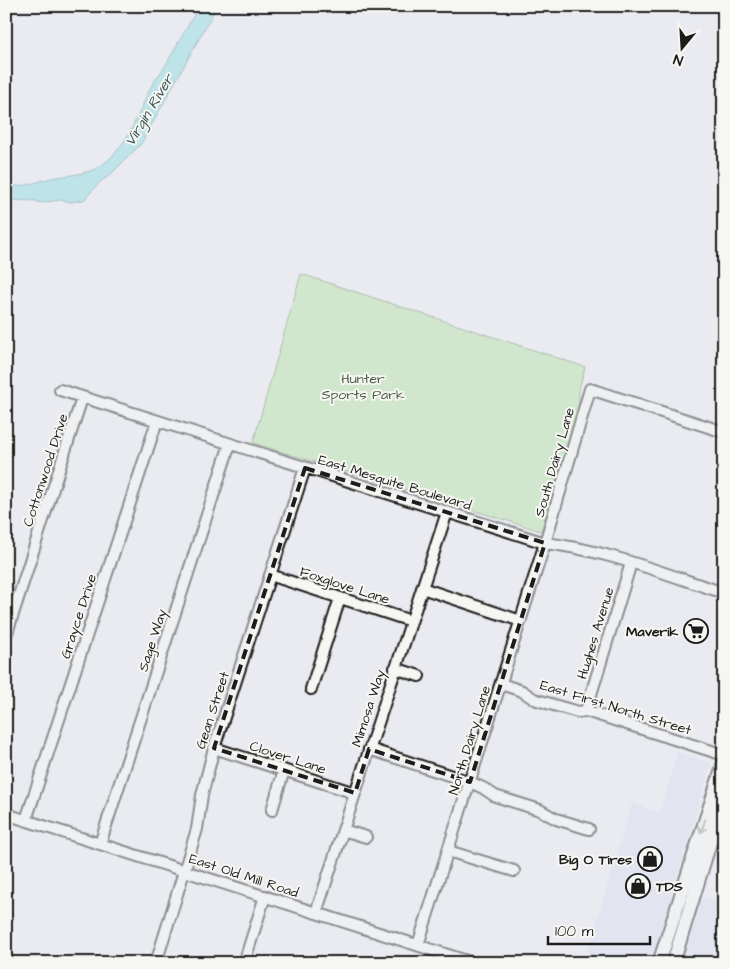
<svg xmlns="http://www.w3.org/2000/svg" width="730" height="969" viewBox="0 0 730 969" font-family="'Architects Daughter',sans-serif">
<style>
.built{fill:#d9ddf0}
.green{fill:#b4e3a2;stroke:#68805f}
.water{fill:#8adbe3;stroke:#5e8f93}
.lines{fill:none;stroke-linecap:round;stroke-linejoin:round}
.minor-casing{stroke:#1c1c1c;stroke-width:14}
.major-casing{stroke:#1c1c1c;stroke-width:16}
.minor{stroke:#f6f6f2;stroke-width:10}
.major{stroke:#f6f6f2;stroke-width:12}
.oneway{stroke:#949492}
.marked{fill:none;stroke:#1c1c1c;stroke-width:4;stroke-dasharray:10 6;stroke-linejoin:round}
.labels{text-anchor:middle;stroke-width:4;stroke-linejoin:round;paint-order:stroke}
.park-label{font-size:14px;fill:#4a5844;stroke:#f6f6f2}
.street-label{font-size:14px;fill:#1c1c1c;stroke:#f6f6f2}
.poi-label{font-size:14px;font-weight:bold;fill:#1c1c1c;stroke:#f6f6f2;text-anchor:end}
.water-label{font-size:15px;font-style:italic;fill:#3d5558;stroke:#f6f6f2}
</style>
<rect width="100%" height="100%" fill="#e9ebf1"/>
<filter id="ink" filterUnits="userSpaceOnUse"><feTurbulence type="fractalNoise" baseFrequency=".02" numOctaves="2"/><feDisplacementMap in="SourceGraphic" scale="10" xChannelSelector="R" yChannelSelector="G"/><feConvolveMatrix kernelMatrix="1 2 1 2 8 2 1 2 1" color-interpolation-filters="sRGB"/></filter>
<g filter="url(#ink)">
<path class="built" d="M678,752L711,763L651,963H584L632,803L659,812Z
M701,896L724,904V963H679Z
M394,954L422,963H391Z"/>
<path class="green" d="M301,274L585,367L579,389V414L541,531L253,443Z"/>
<path class="water" d="M199,6H217L141,144L109,176L101,181L84,200L71,202L60,200L40,203L36,201L6,200V186C23,188 36,182 51,178C68,175 88,175 102,165C130,144 137,114 152,85C156,77 163,71 167,63C178,44 188,25 199,6Z"/>
<g class="lines">
<defs>
<path id="minor" d="M60,390L545,543C606,550 665,574 724,593
M270,575L411,621
M422,588L521,621
M6,636L82,398
M395,668L419,676
M501,684L522,691L534,699L557,706L578,712L586,711L724,755
M311,689L340,598
M586,711L631,563
M214,748L355,793
M369,749L470,782L483,788L495,796L540,810L556,819L589,829
M272,810L284,770
M6,814L473,963
M26,820L157,421
M343,830L366,837
M100,844L230,444
M448,851L514,871
M316,913L447,512
M418,945L545,543L590,389L724,432
M156,963L197,829L202,795L214,748L305,468
M244,963L265,896"/>
<path id="major" d="M659,963L724,763
M673,963L724,797"/>
</defs>
<use href="#minor" class="minor-casing"/>
<use href="#major" class="major-casing"/>
<use href="#minor" class="minor"/>
<use href="#major" class="major"/>
</g>
<defs><path id="oneway-shaft" d="M-6 0H5M1.5-3L5.5 0L1.5 3" fill="none" stroke-width="1.6" stroke-linecap="round" stroke-linejoin="round" transform="scale(1.25)"/></defs>
<use class="oneway" href="#oneway-shaft" transform="translate(703 826) rotate(108)"/>
</g>
<path d="M0 0H730V969H0ZM305,468L545,543L470,782L369,749L355,793L214,748Z" fill="#e9ebf1" fill-opacity=".55" fill-rule="evenodd"/>
<path class="marked" d="M305,468L545,543L470,782L369,749L355,793L214,748Z"/>
<defs>
<symbol id="supermarket-ring" viewBox="-11 -11 22 22"><circle r="9.5" fill="#f6f6f2" stroke="#1c1c1c" stroke-width="1.5"/><path d="M-6-5.5h2.5l.6 2H6L4.5 2H-2.5L-4.4-4H-6ZM-1.5 3.2a1.3 1.3 0 1 0 .1 0ZM3 3.2a1.3 1.3 0 1 0 .1 0Z" fill="#1c1c1c"/></symbol>
<symbol id="shop-ring" viewBox="-11 -11 22 22"><circle r="9.5" fill="#f6f6f2" stroke="#1c1c1c" stroke-width="1.5"/><path d="M-5-2.5h2.3a2.7 3.5 0 0 1 5.4 0H5L5.5 6h-11ZM-1.5-2.5h3a1.5 2.3 0 0 0-3 0Z" fill="#1c1c1c"/></symbol>
</defs>
<g fill-rule="evenodd">
<use href="#supermarket-ring" x="682" y="617" width="28" height="28"/>
<use href="#shop-ring" x="636" y="845" width="28" height="28"/>
<use href="#shop-ring" x="624" y="872" width="28" height="28"/>
</g>
<g class="labels">
<g class="park-label">
<text x="363" y="383">Hunter<tspan x="363" dy="16">Sports Park</tspan></text>
</g>
<g class="street-label">
<text transform="translate(554 462) rotate(-74)" y="5">South Dairy Lane</text>
<text transform="translate(45 470) rotate(-72)" y="5">Cottonwood Drive</text>
<text transform="translate(395 482) rotate(17)" y="5">East Mesquite Boulevard</text>
<text transform="translate(345 585) rotate(18)" y="5">Foxglove Lane</text>
<text transform="translate(78 616) rotate(-72)" y="5">Grayce Drive</text>
<text transform="translate(595 633) rotate(-73)" y="5">Hughes Avenue</text>
<text transform="translate(152 640) rotate(-72)" y="5">Sage Way</text>
<text transform="translate(616 707) rotate(17)" y="5">East First North Street</text>
<text transform="translate(368 708) rotate(-72)" y="5">Mimosa Way</text>
<text transform="translate(212 710) rotate(-72)" y="5">Gean Street</text>
<text transform="translate(469 740) rotate(-73)" y="5">North Dairy Lane</text>
<text transform="translate(288 757) rotate(18)" y="5">Clover Lane</text>
<text transform="translate(244 875) rotate(18)" y="5">East Old Mill Road</text>
</g>
<g class="poi-label">
<text x="678" y="636">Maverik</text>
<text x="632" y="864">Big O Tires</text>
<text x="656" y="891" text-anchor="start">TDS</text>
</g>
<g class="water-label">
<text transform="translate(149 110) rotate(-59)" y="5">Virgin River</text>
</g>
</g>
<rect width="730" height="969" fill="none" stroke="#f6f6f2" stroke-width="25"/>
<rect x="12" y="12" width="705" height="944" fill="none" stroke="#1c1c1c" stroke-width="2" filter="url(#ink)"/>
<g transform="translate(682 48) rotate(198)" stroke="#f6f6f2" stroke-width="4" paint-order="stroke">
<path d="M0-4L9 19L0 12L-9 19Z" fill="#1c1c1c"/>
<text y="-8" font-size="14" font-weight="bold" text-anchor="middle" fill="#1c1c1c">N</text>
</g>
<path d="M548 936v8h102v-8" fill="none" stroke="#1c1c1c" stroke-width="2.5"/>
<text x="555" y="936" font-size="15" fill="#1c1c1c" stroke="#f6f6f2" stroke-width="4" paint-order="stroke">100 m</text>
</svg>
